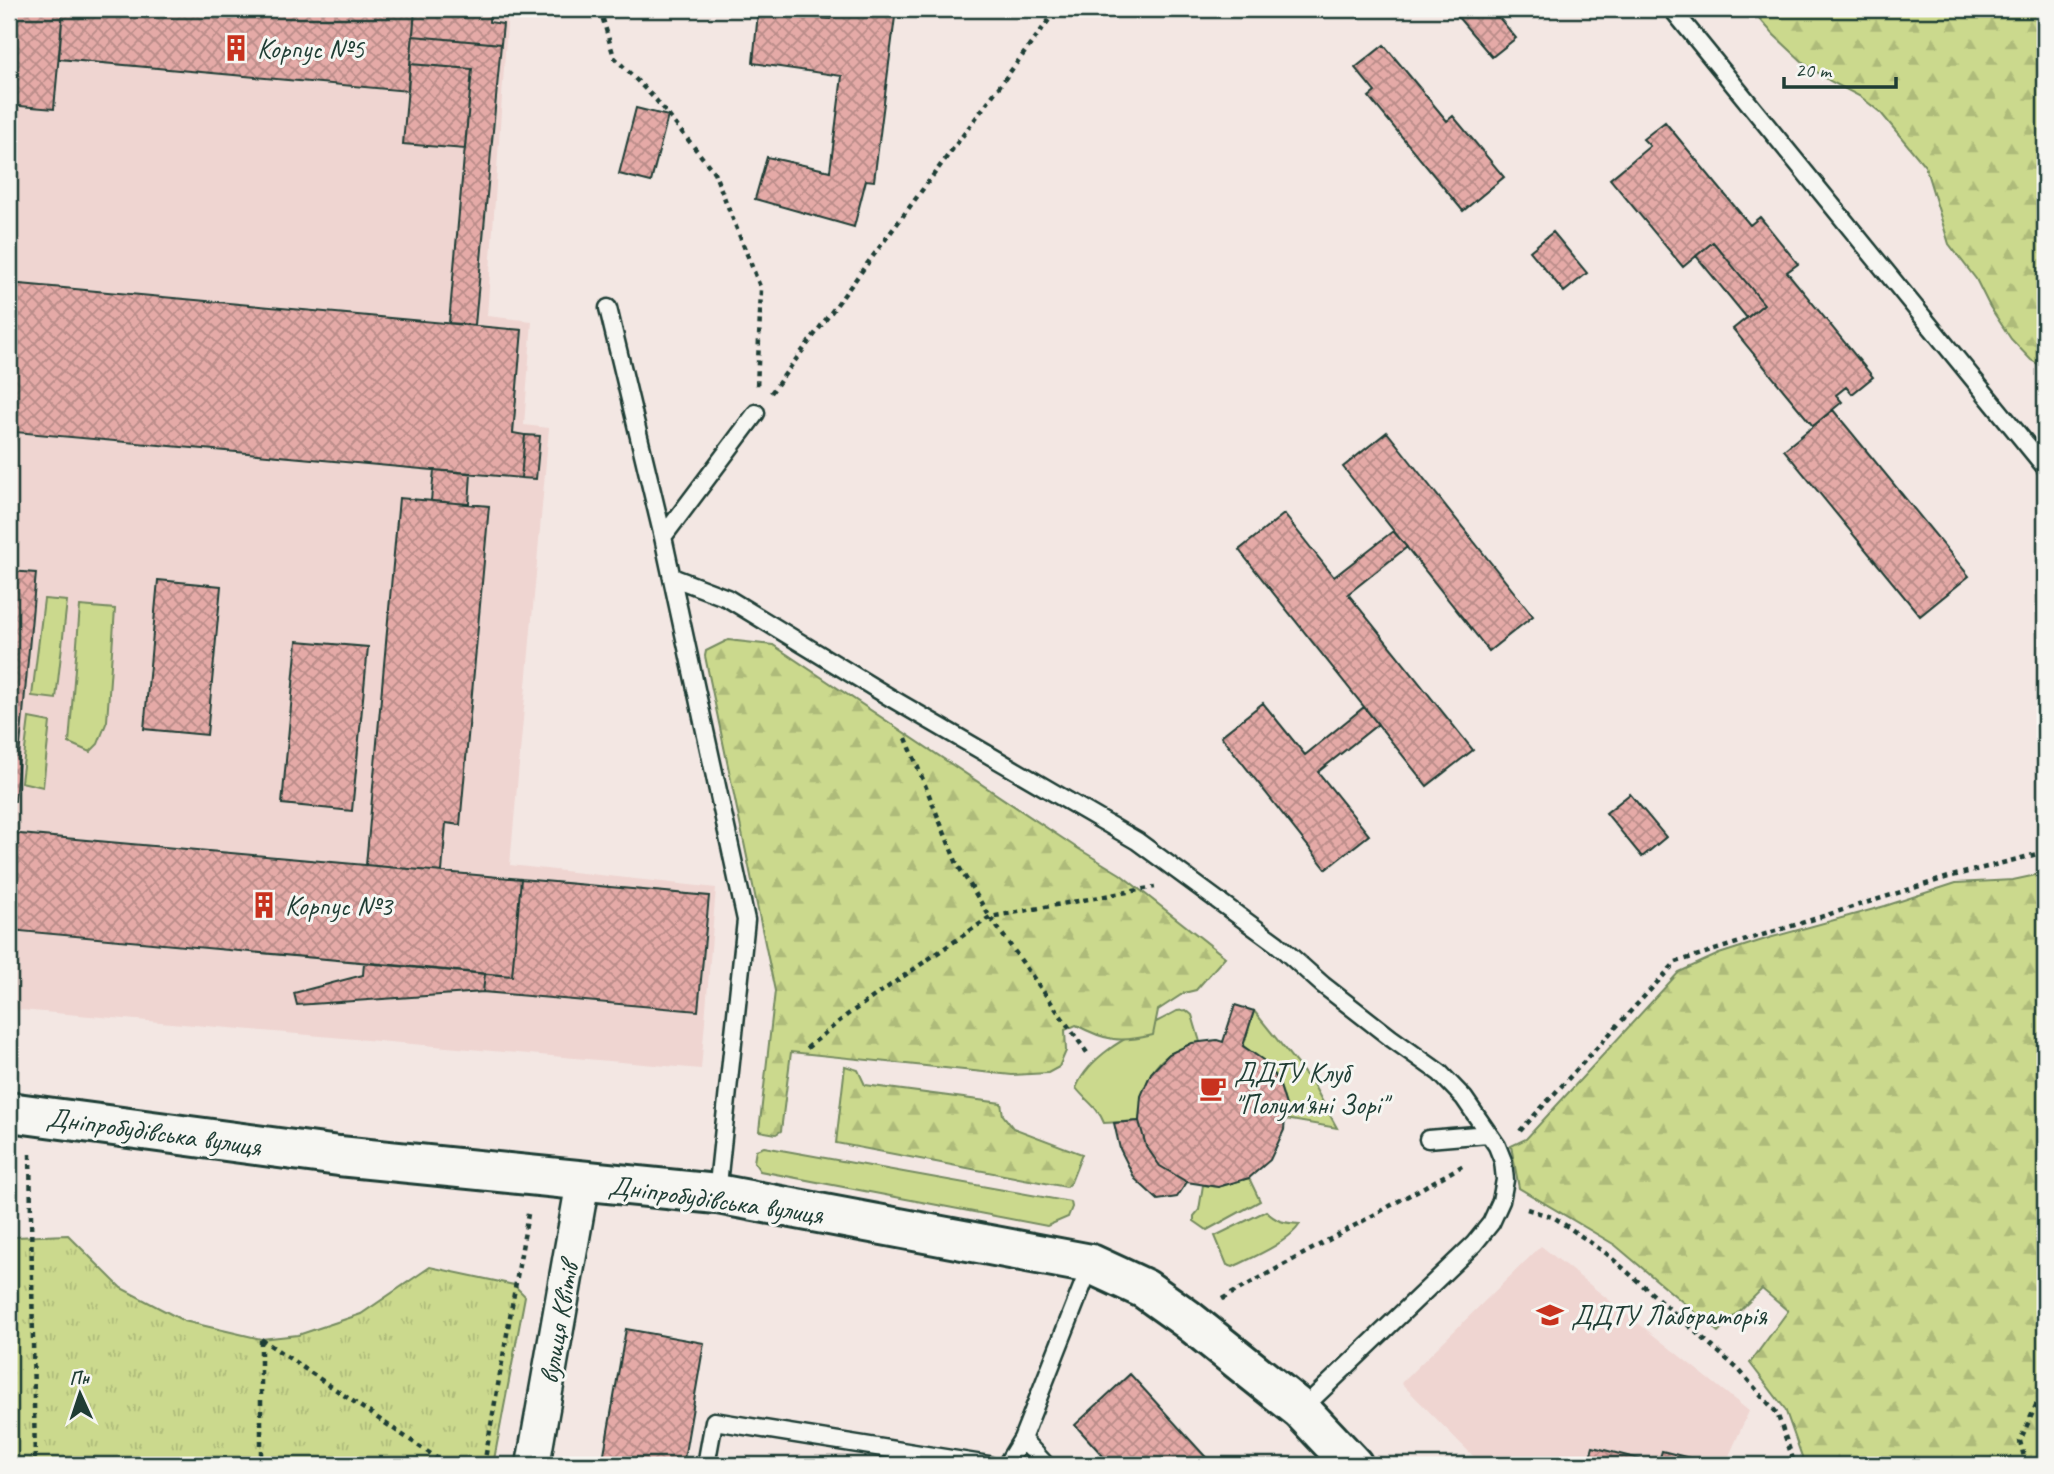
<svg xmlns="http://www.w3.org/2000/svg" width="2054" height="1474" viewBox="0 0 2054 1474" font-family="Caveat,sans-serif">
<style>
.built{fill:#efd5d1}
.green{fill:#cbd98d;stroke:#758b60;stroke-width:2}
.forest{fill:url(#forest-firs);stroke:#758b60;stroke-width:2}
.park{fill:url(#park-tufts);stroke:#758b60;stroke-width:2}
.building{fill:url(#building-cross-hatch);stroke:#1f3d34;stroke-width:2}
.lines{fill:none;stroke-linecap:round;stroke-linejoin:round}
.service-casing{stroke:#1f3d34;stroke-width:21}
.minor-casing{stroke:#1f3d34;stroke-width:37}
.tertiary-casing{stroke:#1f3d34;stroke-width:44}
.path{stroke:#1f3d34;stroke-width:4.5;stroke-dasharray:5 5;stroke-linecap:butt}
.service{stroke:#f6f6f2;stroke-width:16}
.minor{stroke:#f6f6f2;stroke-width:32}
.tertiary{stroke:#f6f6f2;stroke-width:38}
.labels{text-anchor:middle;stroke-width:6;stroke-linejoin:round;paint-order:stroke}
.poi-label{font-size:28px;fill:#1f3d34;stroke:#f6f6f2;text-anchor:start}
.street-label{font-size:28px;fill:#1f3d34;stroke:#f6f6f2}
</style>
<defs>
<pattern id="forest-firs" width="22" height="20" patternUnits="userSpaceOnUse" patternTransform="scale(1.75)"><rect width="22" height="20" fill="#cbd98d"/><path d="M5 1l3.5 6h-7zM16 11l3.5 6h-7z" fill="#aebb7a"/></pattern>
<pattern id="park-tufts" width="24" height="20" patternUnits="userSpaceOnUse" patternTransform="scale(1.75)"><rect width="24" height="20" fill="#cbd98d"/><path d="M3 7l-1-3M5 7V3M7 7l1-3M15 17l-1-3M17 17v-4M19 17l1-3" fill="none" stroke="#aebb7a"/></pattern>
<pattern id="building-cross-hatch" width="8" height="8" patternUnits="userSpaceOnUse" patternTransform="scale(1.75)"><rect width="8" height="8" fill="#e5aaa7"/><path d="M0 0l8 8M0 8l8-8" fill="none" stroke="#b98c89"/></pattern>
</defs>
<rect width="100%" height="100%" fill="#f3e7e3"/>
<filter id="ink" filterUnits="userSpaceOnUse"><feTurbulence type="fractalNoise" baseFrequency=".0143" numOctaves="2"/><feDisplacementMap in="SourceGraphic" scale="14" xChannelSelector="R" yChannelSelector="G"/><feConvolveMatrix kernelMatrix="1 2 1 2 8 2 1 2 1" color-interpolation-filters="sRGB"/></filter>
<g filter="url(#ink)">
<path class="built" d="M9,9H508L487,316L532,321L524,425L549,428L510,865L716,888L701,1069L9,1009Z
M1541,1246L1749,1411L1725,1465H1482L1401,1383Z"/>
<path class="green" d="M44,599L67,601L56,699L32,696Z
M80,606L115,609L107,721L98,744L90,752L69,743Z
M29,718L50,722L43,787L21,782Z
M1186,1010L1192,1015L1200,1042C1190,1046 1177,1049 1168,1055C1146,1071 1141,1096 1139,1121L1104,1123C1097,1106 1087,1102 1076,1088C1092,1049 1143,1030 1177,1011Z
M1254,1011L1313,1084L1337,1128L1285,1119C1287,1084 1271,1065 1243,1046Z
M764,1147L1071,1202L1072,1207L1068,1217L1047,1226L760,1171L754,1162L756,1150Z
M1249,1178L1260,1201L1207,1230L1194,1221V1216L1199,1210L1203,1185L1218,1187Z
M1266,1211C1276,1222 1285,1223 1300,1224C1288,1243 1253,1257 1233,1267L1227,1265L1215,1236Z"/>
<path class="forest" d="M1751,9H2045V368L2031,360L2011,339L1990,307L1976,279L1949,244L1925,166L1881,113L1861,97L1830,81L1805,64L1774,35Z
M728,640L773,645L1074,846L1120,874L1225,957L1196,990L1184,993L1158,1010L1153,1035C1120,1043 1106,1041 1076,1025L1065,1030L1066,1051L1059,1067L1048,1073L1012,1075L791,1052L781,1131L776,1134L759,1131L775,991L705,656L706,651Z
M2045,873V1465H2035L2033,1458L2012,1461L2007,1465H1805L1785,1409L1750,1363L1788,1311L1762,1289L1718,1332L1615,1245L1519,1188L1511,1146L1526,1139L1679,972L1719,954L1769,938L1885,906L1956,883L2013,880Z
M845,1066L858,1070L865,1085L1001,1103L1003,1115L1013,1128L1082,1154L1071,1182L1066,1187L836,1143Z"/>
<path class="park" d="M68,1235L121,1288L184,1321L261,1339L298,1335L361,1314L430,1267L514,1285L525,1296L493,1465H9V1247L15,1237Z"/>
<path class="building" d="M9,9H63L54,109L9,105Z
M63,9H415L408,91L59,59Z
M415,9H490L489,22L503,24L501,44L413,36Z
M831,9H896L874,181L866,180L854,227L755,199L767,157L830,171L842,76L753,63L758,13L830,19Z
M1451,9H1492L1516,38L1492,57Z
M413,36L501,44L475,325L449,323L472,69L410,64Z
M1384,45L1447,121L1453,116L1504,177L1463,211L1369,97L1375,92L1355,68Z
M410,64L472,69L465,149L403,144Z
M636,108L668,116L651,182L619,174Z
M1665,122L1750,225L1760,217L1798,264L1787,272L1873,377L1852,394L1846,387L1836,395L1842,402L1813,426L1733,329L1764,304L1713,242L1683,267L1610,179L1650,146L1643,139Z
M1553,232L1587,273L1564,292L1530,251Z
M1713,242L1764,304L1747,318L1696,256Z
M9,283L522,330L513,433L525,435L521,478L16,432L9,508Z
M1833,410L1969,576L1920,616L1784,450Z
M1387,432L1533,616L1489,651L1343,467Z
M525,435L540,436L536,479L521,478Z
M434,470L471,473L469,504L431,501Z
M399,498L489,506L460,825L446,823L442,872L366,865Z
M1284,514L1334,577L1393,531L1407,547L1348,594L1473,750L1427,786L1239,550Z
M9,571L36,573L15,801H9Z
M158,580L221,586L207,735L144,729Z
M297,641L368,647L352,811L282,804Z
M1263,703L1305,755L1364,707L1378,724L1318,772L1369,835L1326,869L1221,736Z
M1630,794L1666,837L1642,857L1606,813Z
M9,833L521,879L512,976L10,930L9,945Z
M521,879L709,896L698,1011L483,992L485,974L512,976Z
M364,963L485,974L483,992L297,1005L294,993L363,975Z
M1235,1005L1254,1011L1243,1046L1263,1060L1278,1080L1286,1105L1284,1130L1270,1160L1249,1178L1218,1187L1187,1182L1160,1166L1146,1146L1139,1121L1141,1096L1151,1073L1169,1054L1192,1043L1217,1040L1223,1042Z
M1139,1121L1146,1146L1160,1166L1187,1182L1177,1197L1158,1200L1135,1179L1120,1149L1114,1123Z
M626,1329L704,1343L683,1465H602Z
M1130,1374L1213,1465H1111L1075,1425Z
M1593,1447L1658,1464L1662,1451L1698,1460L1697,1465H1588Z"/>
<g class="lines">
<defs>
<path id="service" d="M1672,9L2045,467
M608,308L663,537
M672,577L727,598L891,698L1137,841L1277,944L1323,985L1391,1038L1440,1073L1464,1098L1497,1146L1503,1161L1505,1180L1501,1201L1491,1223L1474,1244L1301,1410
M1428,1139L1488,1134
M717,1194L746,920L663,537L756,413
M706,1465L714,1421L989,1465
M1006,1465L1022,1439
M1046,1465L1022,1439L1091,1264"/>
<path id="minor" d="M533,1465L583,1181"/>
<path id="tertiary" d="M9,1112L339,1156L717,1194L1091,1264L1145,1289L1187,1319L1301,1410L1353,1465"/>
</defs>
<use href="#service" class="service-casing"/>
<use href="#minor" class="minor-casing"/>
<use href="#tertiary" class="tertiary-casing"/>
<path class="path" d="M600,9L614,57L656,100L714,172L761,289L757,388
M771,393L1057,9
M906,738L957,864L990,917L1088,1054
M807,1048L847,1015L990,917L1155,887
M1520,1131L1676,962L1952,876L2045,852
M30,1154L35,1465
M1527,1209L1555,1218L1607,1254L1739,1370L1777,1413L1795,1465
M1222,1299L1462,1166
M261,1339L447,1465
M261,1465V1340
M484,1465L528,1214
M2026,1465L2020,1441L2045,1385"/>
<use href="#service" class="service"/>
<use href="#minor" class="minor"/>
<use href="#tertiary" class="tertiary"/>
</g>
</g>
<defs>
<symbol id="building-bare" viewBox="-9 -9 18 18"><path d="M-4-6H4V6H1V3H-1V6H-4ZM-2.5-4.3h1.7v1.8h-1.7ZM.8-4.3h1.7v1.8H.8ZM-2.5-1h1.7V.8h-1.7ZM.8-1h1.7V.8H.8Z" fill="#c8321e" stroke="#f6f6f2" stroke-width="2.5" paint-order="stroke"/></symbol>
<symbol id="cafe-bare" viewBox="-9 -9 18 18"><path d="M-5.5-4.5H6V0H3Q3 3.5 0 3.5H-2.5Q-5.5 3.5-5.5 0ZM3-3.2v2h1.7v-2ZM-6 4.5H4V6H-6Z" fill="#c8321e" stroke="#f6f6f2" stroke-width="2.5" paint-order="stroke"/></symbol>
<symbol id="university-bare" viewBox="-9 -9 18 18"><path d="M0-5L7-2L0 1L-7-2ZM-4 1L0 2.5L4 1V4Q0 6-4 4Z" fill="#c8321e" stroke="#f6f6f2" stroke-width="2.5" paint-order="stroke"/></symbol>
</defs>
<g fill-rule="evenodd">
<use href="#building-bare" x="217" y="29" width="38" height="38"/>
<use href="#building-bare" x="245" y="886" width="38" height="38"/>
<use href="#cafe-bare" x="1194" y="1069" width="38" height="38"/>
<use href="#university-bare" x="1531" y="1296" width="38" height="38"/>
</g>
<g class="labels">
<g class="poi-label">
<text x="257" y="58">Корпус №5</text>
<text x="285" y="915">Корпус №3</text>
<text x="1234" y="1082">ДДТУ Клуб<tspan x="1234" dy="32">"Полум'яні Зорі"</tspan></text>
<text x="1571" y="1325">ДДТУ Лабораторія</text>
</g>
<g class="street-label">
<text transform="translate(154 1131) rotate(8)" y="10">Дніпробудівська вулиця</text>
<text transform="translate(716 1199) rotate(8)" y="10">Дніпробудівська вулиця</text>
<text transform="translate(558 1323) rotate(-80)" y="10">вулиця Квітів</text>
</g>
</g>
<rect width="2054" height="1474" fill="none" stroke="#f6f6f2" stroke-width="35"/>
<rect x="18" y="18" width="2019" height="1439" fill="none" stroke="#1f3d34" stroke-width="2.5" filter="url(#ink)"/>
<g transform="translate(80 1394) rotate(357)" stroke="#f6f6f2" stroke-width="5" paint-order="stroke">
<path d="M0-5L12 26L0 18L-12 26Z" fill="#1f3d34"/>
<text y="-10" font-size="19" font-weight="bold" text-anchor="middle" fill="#1f3d34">Пн</text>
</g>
<path d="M1784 77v10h112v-10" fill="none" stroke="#1f3d34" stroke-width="3.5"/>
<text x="1795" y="77" font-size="21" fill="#1f3d34" stroke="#f6f6f2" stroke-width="5" paint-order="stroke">20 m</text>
</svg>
